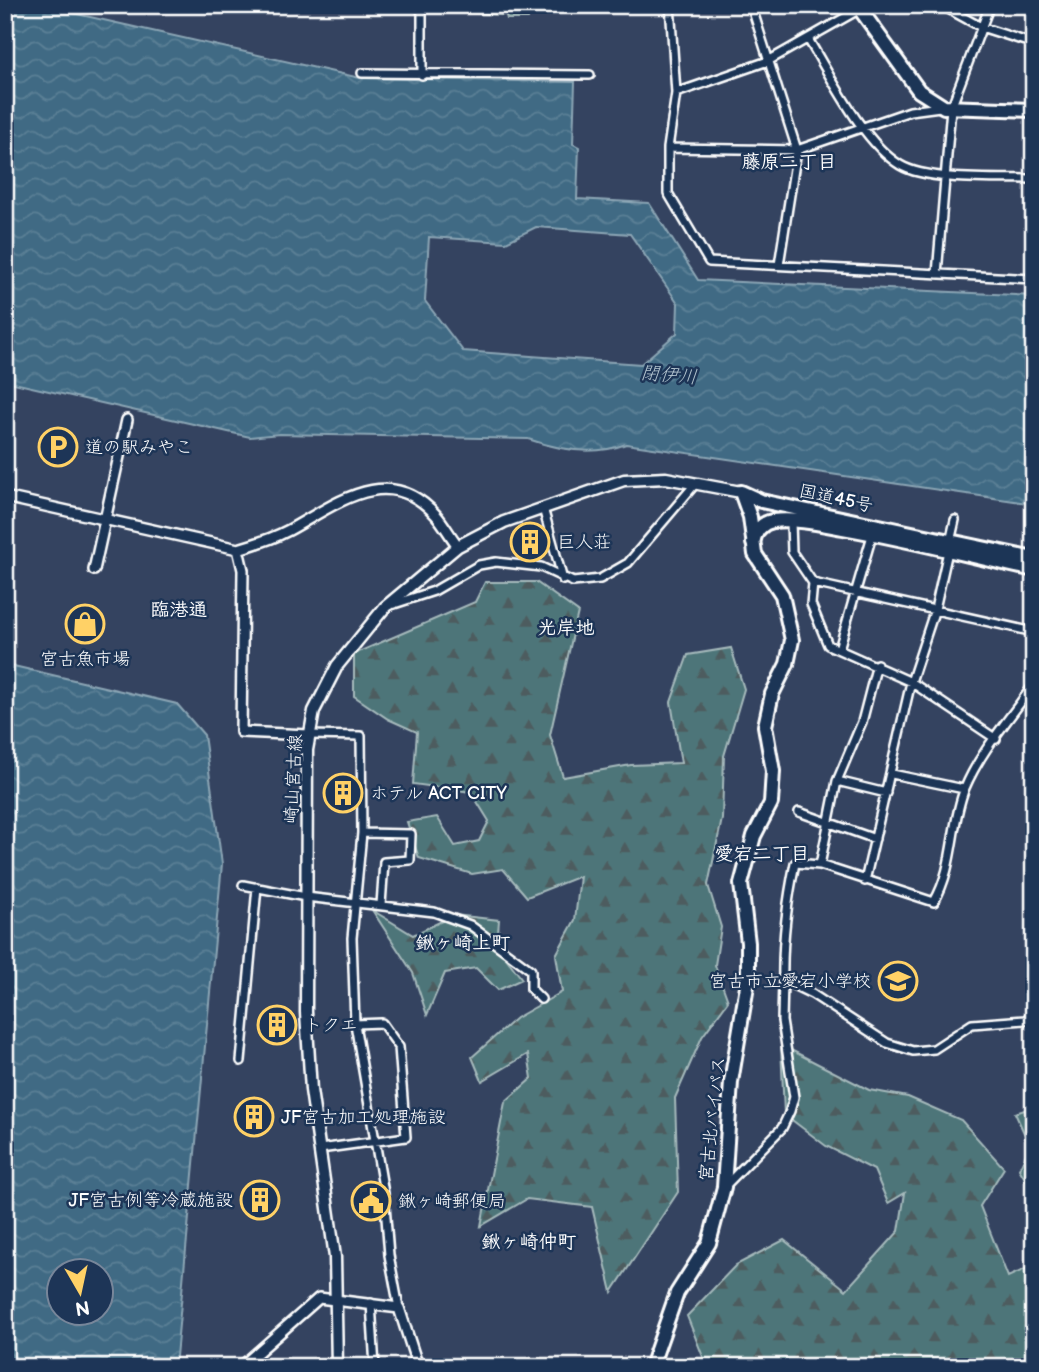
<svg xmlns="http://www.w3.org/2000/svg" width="1039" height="1372" viewBox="0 0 1039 1372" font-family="'Balsamiq Sans','Klee One',sans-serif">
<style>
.forest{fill:url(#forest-firs);stroke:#a6babc;stroke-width:2}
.water{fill:url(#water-waves);stroke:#8ca6b5;stroke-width:2;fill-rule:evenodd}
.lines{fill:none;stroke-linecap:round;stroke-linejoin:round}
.minor-casing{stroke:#fff;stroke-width:12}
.tertiary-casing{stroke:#fff;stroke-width:14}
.secondary-casing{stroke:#fff;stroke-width:15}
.trunk-casing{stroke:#fff;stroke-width:18}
.minor{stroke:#1d3557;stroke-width:7}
.tertiary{stroke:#1d3557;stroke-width:9}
.secondary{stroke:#1d3557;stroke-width:10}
.trunk{stroke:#1d3557;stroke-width:12}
.labels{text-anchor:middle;stroke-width:5;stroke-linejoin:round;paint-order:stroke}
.poi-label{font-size:18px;fill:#fff;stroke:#1d3557;text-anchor:start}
.street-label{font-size:18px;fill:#fff;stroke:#1d3557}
.neighbourhood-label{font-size:19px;font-weight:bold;fill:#fff;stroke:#1d3557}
.water-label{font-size:19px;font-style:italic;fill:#b2c3ce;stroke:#1d3557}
</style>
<defs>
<pattern id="forest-firs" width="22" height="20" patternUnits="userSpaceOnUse" patternTransform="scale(1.75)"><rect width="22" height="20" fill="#4e7579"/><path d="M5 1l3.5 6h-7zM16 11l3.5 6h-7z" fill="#4d5c5e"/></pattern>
<pattern id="water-waves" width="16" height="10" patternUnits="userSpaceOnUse" patternTransform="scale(1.75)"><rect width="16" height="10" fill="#3f6a84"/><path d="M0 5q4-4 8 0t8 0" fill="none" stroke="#5c8096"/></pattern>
</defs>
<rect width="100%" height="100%" fill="#344360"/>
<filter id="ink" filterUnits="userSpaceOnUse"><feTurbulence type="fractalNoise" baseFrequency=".0143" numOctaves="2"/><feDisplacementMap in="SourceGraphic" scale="14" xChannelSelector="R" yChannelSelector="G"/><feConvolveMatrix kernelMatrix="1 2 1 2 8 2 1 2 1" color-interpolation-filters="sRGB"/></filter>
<g filter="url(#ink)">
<path class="forest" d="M461,5H531L528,19H507L504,9L503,15L462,12Z
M485,582H536L578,612L550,735L563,777L631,765L681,763L671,702L688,655L731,648L744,689L724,756L722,819L708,885L721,927L715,965L728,1001L702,1037L675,1098L678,1192L612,1292L592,1207L527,1199L481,1226L505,1102L532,1078L528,1054L482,1081L472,1057L516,1018L562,992L556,955L575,920L580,876L527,897L503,869L472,874L419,858L407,822L437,817L455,846L479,841L489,821L471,792L413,784L417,732L388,719L354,696V654L475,602Z
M372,910L413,935L454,915L499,920L497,946L522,979L498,990L476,968L445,973L427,1015L413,973Z
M781,1045L869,1090L908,1097L961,1120L1004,1168L980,1206L1008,1277L1034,1265V1367H707L687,1316L736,1265L784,1240L846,1290L899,1231L905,1193L888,1203L874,1170L826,1146L784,1114Z
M1031,1108H1034V1177L1026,1180L1019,1169L1030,1146L1015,1113Z"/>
<path class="water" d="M5,5H37L360,78L575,82L573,144L579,147L577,199L649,203L698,280L1034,296V504L626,444C595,456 559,450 528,439L279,434L250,437L5,381ZM536,227L630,234L678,303L677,333L641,364L463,351L425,301L429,237L506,242Z
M5,664L177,704L204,735L222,864L175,1367H5ZM60,1270H102V1312H60Z"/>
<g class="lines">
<defs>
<path id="minor" d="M419,5L422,14V75
M670,5L676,93L668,148V193L709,262L1034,279
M751,5L797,150L779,265
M941,5L981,27L1034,44
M587,6L588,5
M808,39C831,76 862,142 900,165C928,182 1000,178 1034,179
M362,73L590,75
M676,93L768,61L860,9
M668,148L797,150L910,111L940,107
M937,274L951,108L990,5
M543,508L563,580
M791,522L792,552L813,583
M385,607L434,591L479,565L496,562L541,567L573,582L600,579L628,563L696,483
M839,649L873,532
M877,664L862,722L837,781L886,793
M1034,684C1011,717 981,750 965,788C950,825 955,866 934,902L820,865L795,863C787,902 782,940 783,980L812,994L887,1043L913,1051L934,1049L972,1024L1025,1020L1034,1014
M309,735L361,736L362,833L352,938L355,1024L384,1193L389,1255L399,1308
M996,739L911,682L828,645L811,604L813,583L1034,632
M892,774L964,789
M799,812L875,839
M362,833L411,834L410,860L384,862L381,905
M820,865L837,781
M865,881L911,682L935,609L955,520
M243,885L306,897L434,912L470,925L531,970V989L541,999
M241,1061L257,887
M320,1149L406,1137L399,1047L382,1023L355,1024
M724,1187L782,1128L790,1111L794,1097L782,1021L783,980
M371,1303L375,1367"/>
<path id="tertiary" d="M5,497L238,549
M94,570L127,420
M309,735L241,732L243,570L238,549C256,544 272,539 289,530C335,505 388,461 436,515C444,524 450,536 458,546
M241,1367L319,1298L399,1308L418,1367"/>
<path id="secondary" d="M337,1367L335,1257L311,1090L306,1012L307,750L314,711L337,666L385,607L458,546L504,522L624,480L666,478L741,492"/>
<path id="trunk" d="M857,5L919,91L944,107L1034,110
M741,492L761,501L1034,559
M753,543C755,532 761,523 773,521C795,518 821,524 843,528C907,539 970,556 1034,570
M651,1367L677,1293L709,1243L724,1187L731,1082L748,980V943L741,884L754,836L771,803L773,771L765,726L772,694L787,664L792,640L782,595L755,554L750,517L741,492"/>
</defs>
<use href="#minor" class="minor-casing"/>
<use href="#tertiary" class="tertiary-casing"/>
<use href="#secondary" class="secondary-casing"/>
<use href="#trunk" class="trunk-casing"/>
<use href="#minor" class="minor"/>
<use href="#tertiary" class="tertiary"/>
<use href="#secondary" class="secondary"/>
<use href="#trunk" class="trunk"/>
</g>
</g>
<defs>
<symbol id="parking-ring" viewBox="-11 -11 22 22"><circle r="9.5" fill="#1d3557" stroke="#ffd166" stroke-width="1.5"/><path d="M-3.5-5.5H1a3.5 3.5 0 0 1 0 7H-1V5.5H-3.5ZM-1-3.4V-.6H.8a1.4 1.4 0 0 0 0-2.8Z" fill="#ffd166"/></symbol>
<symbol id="building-ring" viewBox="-11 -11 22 22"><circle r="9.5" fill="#1d3557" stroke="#ffd166" stroke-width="1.5"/><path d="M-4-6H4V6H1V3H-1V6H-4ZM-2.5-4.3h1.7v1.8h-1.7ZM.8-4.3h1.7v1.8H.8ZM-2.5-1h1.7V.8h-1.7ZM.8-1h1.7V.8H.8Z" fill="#ffd166"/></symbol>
<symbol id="shop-ring" viewBox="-11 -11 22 22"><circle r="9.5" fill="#1d3557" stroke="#ffd166" stroke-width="1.5"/><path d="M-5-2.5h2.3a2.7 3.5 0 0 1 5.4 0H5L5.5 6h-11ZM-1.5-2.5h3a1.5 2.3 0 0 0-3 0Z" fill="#ffd166"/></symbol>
<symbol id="school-ring" viewBox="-11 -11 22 22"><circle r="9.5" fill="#1d3557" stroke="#ffd166" stroke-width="1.5"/><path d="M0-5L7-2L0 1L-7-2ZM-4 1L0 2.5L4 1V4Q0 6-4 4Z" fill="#ffd166"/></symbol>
<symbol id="civic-ring" viewBox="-11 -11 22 22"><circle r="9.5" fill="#1d3557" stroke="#ffd166" stroke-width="1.5"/><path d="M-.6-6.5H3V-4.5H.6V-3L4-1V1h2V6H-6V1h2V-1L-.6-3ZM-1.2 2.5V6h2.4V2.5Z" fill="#ffd166"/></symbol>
</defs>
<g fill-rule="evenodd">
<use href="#parking-ring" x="36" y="425" width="44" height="44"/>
<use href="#building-ring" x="508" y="520" width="44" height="44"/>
<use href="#shop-ring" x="63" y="602" width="44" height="44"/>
<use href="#building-ring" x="321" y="771" width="44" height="44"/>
<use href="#school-ring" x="876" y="959" width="44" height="44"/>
<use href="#building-ring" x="255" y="1003" width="44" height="44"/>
<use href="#building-ring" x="232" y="1095" width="44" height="44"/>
<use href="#building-ring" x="238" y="1178" width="44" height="44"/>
<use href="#civic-ring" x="349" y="1179" width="44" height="44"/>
</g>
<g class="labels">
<g class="poi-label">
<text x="85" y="453">道の駅みやこ</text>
<text x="557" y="548">巨人荘</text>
<text x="85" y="665" text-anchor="middle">宮古魚市場</text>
<text x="370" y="799">ホテル ACT CITY</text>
<text x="871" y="987" text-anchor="end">宮古市立愛宕小学校</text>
<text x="304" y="1031">トクエ</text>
<text x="281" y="1123">JF宮古加工処理施設</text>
<text x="233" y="1206" text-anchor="end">JF宮古例等冷蔵施設</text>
<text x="398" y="1207">鍬ヶ崎郵便局</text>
</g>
<g class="street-label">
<text transform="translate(836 498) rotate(12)" y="6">国道45号</text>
<text transform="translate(293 779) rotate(-87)" y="6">崎山宮古線</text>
<text transform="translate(712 1119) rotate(-84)" y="6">宮古北バイパス</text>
</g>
<g class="neighbourhood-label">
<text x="789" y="168">藤原二丁目</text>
<text x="179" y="616">臨港通</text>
<text x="566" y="634">光岸地</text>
<text x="762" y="860">愛宕二丁目</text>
<text x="463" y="949">鍬ヶ崎上町</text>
<text x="529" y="1248">鍬ヶ崎仲町</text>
</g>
<g class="water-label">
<text transform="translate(669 374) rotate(5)" y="7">閉伊川</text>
</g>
</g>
<rect width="1039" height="1372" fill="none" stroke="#1d3557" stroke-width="28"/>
<rect x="14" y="14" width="1011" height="1344" fill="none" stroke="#fff" stroke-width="2.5" filter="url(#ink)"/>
<g transform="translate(80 1292) rotate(171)"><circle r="33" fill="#1d3557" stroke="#77869a" stroke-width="2"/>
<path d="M0-5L12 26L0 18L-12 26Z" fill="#ffd166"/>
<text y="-10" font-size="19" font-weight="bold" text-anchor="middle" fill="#ffffff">N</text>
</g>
</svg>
